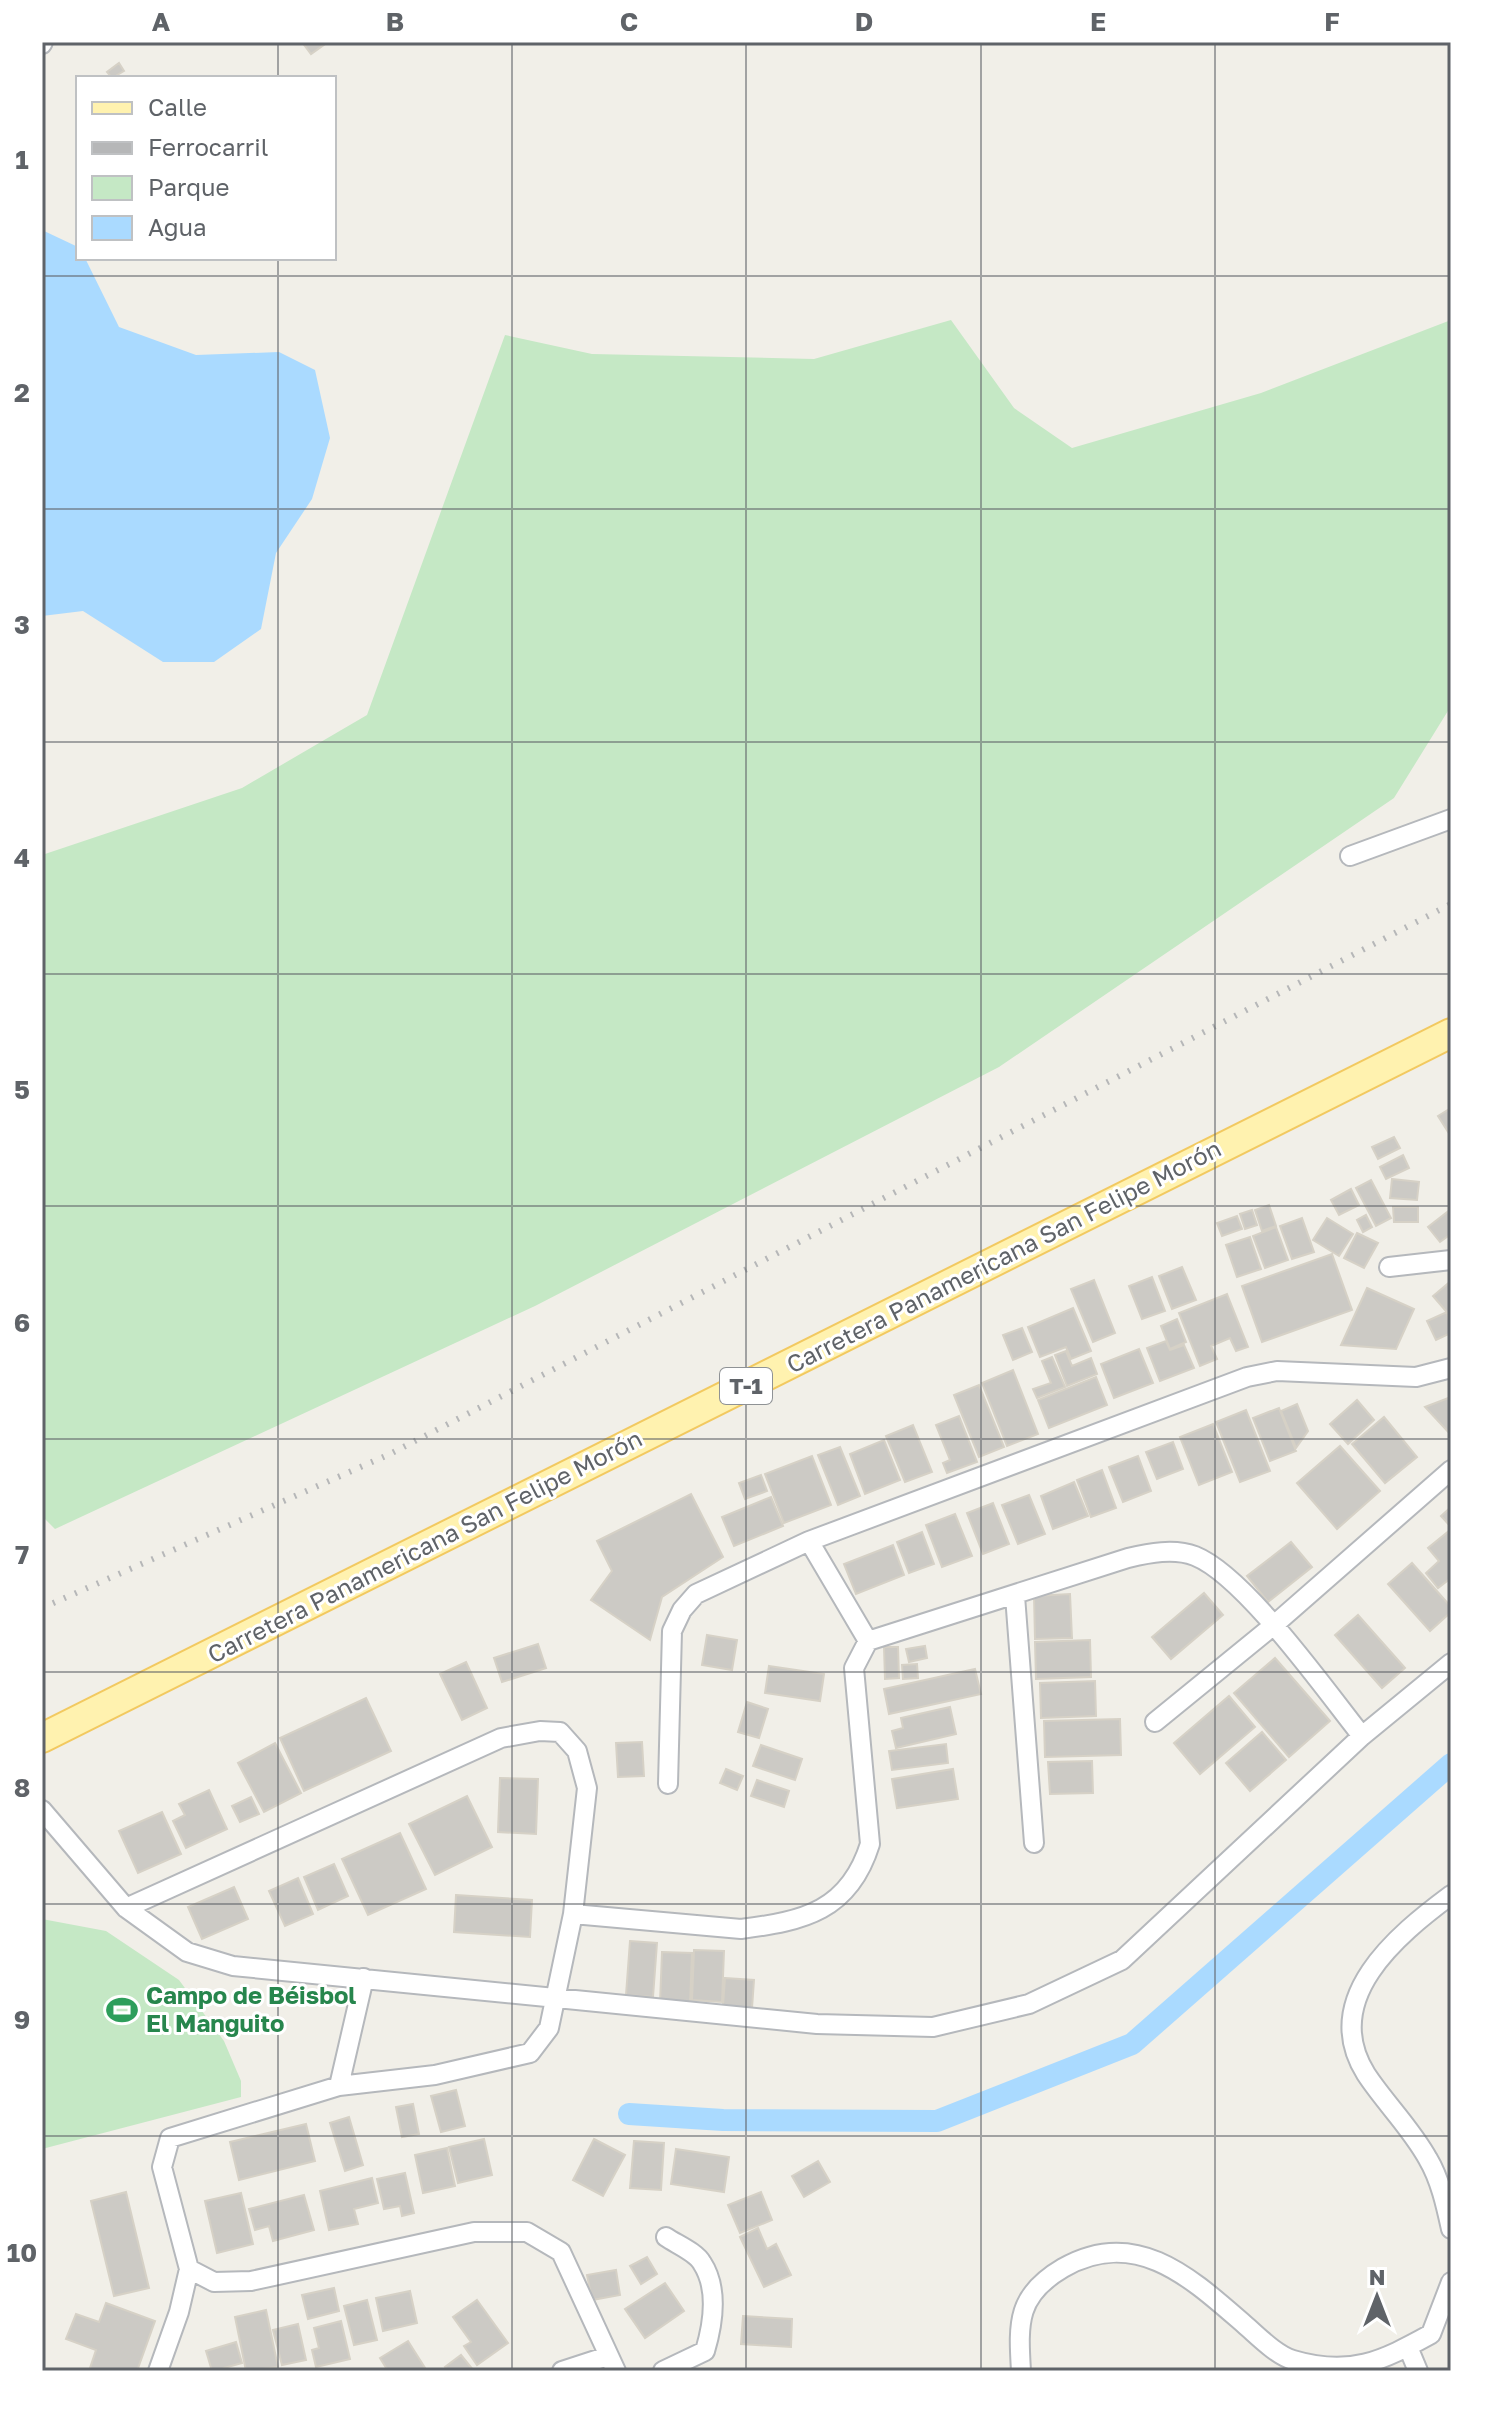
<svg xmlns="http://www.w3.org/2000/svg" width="1493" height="2413" viewBox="0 0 1493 2413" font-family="'Golos Text',sans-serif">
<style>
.green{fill:#c5e8c5}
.water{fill:#aadaff}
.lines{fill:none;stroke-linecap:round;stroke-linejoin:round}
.canal{stroke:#aadaff;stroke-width:22}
.building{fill:#cccac5;stroke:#d6d1c6;stroke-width:2}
.minor-casing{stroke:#b5b8bc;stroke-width:22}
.primary-casing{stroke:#f2c960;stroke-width:32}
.minor{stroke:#fff;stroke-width:18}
.primary{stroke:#fff2af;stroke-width:28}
.rail{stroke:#b6b7b8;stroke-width:6;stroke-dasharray:2 10;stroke-linecap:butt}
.grid{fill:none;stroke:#5f6368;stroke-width:2;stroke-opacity:0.55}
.labels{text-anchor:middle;stroke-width:6;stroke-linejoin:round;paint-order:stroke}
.shield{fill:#fff;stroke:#8f9295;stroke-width:2}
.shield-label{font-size:22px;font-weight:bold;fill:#5f6368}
.street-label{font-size:24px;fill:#5f6368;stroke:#fff}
.leisure-label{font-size:24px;font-weight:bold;fill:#27864d;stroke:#fff;text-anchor:start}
.neatline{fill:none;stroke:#5f6368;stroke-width:3}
.grid-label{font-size:26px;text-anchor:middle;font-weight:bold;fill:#5f6368}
</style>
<rect width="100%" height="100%" fill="#f1efe8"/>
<path class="green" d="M951,320L1014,408L1072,448L1261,393L1451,320V706L1394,798L999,1067L535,1306L55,1529L42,1516V855L242,788L367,715L505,335L592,354L814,359Z
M42,1919L106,1931L179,1980L224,2041L241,2081V2097L42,2149Z"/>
<path class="water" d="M42,230L78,247V258H85L119,327L196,355L279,352L315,370L330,438L312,499L276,553L261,629L214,662H163L83,611L42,616Z"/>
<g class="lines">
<path class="canal" d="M629,2114L723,2120L937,2121L1132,2044L1451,1764"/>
</g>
<path class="building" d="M302,42H328L311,54Z
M119,63L124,71L112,78L107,72Z
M1451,1108V1135H1450L1438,1116Z
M1394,1137L1400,1148L1378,1159L1372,1147Z
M1403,1155L1409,1168L1386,1179L1380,1167Z
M1392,1179L1419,1182L1417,1200L1390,1198Z
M1371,1180L1391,1218L1376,1226L1356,1188Z
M1351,1189L1359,1205L1339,1215L1331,1200Z
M1269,1205L1276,1226L1262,1231L1255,1210Z
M1393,1207H1418V1222H1394Z
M1451,1209V1234L1440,1242L1428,1227Z
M1252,1210L1257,1225L1245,1229L1240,1214Z
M1366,1215L1372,1227L1363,1232L1357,1220Z
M1237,1216L1242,1229L1222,1236L1217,1223Z
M1302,1218L1314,1252L1292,1259L1280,1226Z
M1327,1218L1353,1234L1339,1256L1313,1240Z
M1276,1227L1288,1260L1265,1268L1253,1236Z
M1357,1233L1378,1243L1364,1268L1344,1258Z
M1250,1237L1261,1269L1237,1277L1226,1245Z
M1332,1254L1352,1310L1262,1342L1242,1286Z
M1182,1267L1196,1300L1172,1309L1159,1276Z
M1152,1277L1165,1311L1142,1319L1129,1286Z
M1094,1280L1115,1333L1093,1342L1071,1289Z
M1451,1281V1317L1433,1296Z
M1367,1288L1414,1309L1396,1349L1341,1345Z
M1227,1294L1248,1347L1236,1351L1230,1338L1211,1346L1217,1359L1200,1366L1179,1313Z
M1073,1308L1091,1351L1071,1359L1066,1347L1040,1357L1028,1327Z
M1447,1312L1451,1333L1436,1340L1427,1321Z
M1177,1319L1186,1342L1170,1349L1161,1326Z
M1022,1328L1032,1352L1013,1360L1003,1335Z
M1166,1341L1170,1350L1184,1345L1194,1368L1160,1381L1147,1348Z
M1139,1349L1153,1383L1114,1398L1101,1364Z
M1066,1351L1072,1366L1091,1358L1097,1374L1067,1386L1055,1355Z
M1052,1357L1065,1387L1037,1398L1033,1389L1051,1383L1042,1361Z
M1013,1370L1038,1434L1007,1446L982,1383Z
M1096,1377L1107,1405L1049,1428L1038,1400Z
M979,1385L1004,1447L979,1457L954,1395Z
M1451,1397V1435L1425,1407Z
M1357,1400L1374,1420L1348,1444L1330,1424Z
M1297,1404L1308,1431L1296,1448L1281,1411Z
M1279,1408L1296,1451L1270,1461L1253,1418Z
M1246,1410L1270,1471L1240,1482L1216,1422Z
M959,1416L977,1462L947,1473L943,1463L950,1460L936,1425Z
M1384,1417L1417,1457L1385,1483L1352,1444Z
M1213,1424L1232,1472L1199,1485L1180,1437Z
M913,1425L932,1472L905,1482L886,1436Z
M884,1440L900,1480L865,1494L850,1454Z
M1173,1442L1183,1469L1157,1479L1146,1452Z
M1340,1446L1380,1491L1337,1529L1297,1483Z
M840,1447L860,1496L838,1505L818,1455Z
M812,1456L831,1505L784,1523L765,1474Z
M1138,1456L1151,1491L1123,1502L1109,1467Z
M1102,1470L1116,1508L1091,1517L1077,1480Z
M761,1475L767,1491L745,1499L739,1483Z
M1074,1482L1088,1516L1053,1529L1041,1496Z
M691,1494L723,1557L662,1597L650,1640L591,1600L612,1571L597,1541Z
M1029,1495L1045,1534L1018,1544L1002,1505Z
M771,1497L783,1526L734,1546L722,1517Z
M993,1503L1009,1544L983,1554L967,1513Z
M1451,1507V1527L1441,1516Z
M955,1514L972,1556L942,1567L926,1525Z
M1450,1530L1451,1578L1438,1588L1426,1573L1439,1561L1428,1548Z
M922,1532L934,1564L909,1573L897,1542Z
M1291,1542L1312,1567L1268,1602L1247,1576Z
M893,1545L904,1575L856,1594L844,1564Z
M1412,1563L1451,1607V1612L1430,1631L1388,1584Z
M1204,1593L1223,1615L1171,1659L1152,1637Z
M1070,1594L1072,1638L1035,1639L1034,1596Z
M1358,1615L1405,1668L1382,1688L1335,1635Z
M707,1635L737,1640L732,1670L702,1665Z
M1090,1640L1091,1677L1036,1679L1035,1642Z
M538,1644L546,1668L502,1682L494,1658Z
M925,1646L927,1658L909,1662L906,1649Z
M884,1647H898L899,1678L885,1679Z
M1275,1658L1330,1721L1289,1757L1234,1693Z
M466,1662L487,1708L462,1720L440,1674Z
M917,1664L918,1678L903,1679L902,1665Z
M769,1666L824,1674L820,1701L765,1693Z
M975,1669L981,1694L889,1714L884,1689Z
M1095,1681L1096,1716L1041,1718L1040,1683Z
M1229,1696L1255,1727L1200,1774L1174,1743Z
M366,1698L391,1751L304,1791L280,1738Z
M747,1702L768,1709L759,1738L738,1732Z
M950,1707L956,1734L896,1748L892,1731L903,1728L901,1718Z
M1120,1719L1121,1755L1045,1757L1044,1721Z
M1262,1732L1286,1760L1250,1791L1226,1763Z
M642,1742L644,1776L618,1777L616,1743Z
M275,1743L301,1793L264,1812L238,1763Z
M946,1744L948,1763L892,1770L889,1751Z
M761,1745L802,1759L795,1780L753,1766Z
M1092,1761L1093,1793L1050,1794L1048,1762Z
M726,1769L743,1776L737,1790L720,1783Z
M953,1769L958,1799L897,1808L892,1779Z
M500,1778L538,1779L536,1834L498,1832Z
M757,1780L789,1791L784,1807L751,1796Z
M209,1790L227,1829L186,1848L173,1821L185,1815L179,1804Z
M467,1796L492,1847L435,1875L409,1824Z
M251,1797L259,1814L240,1822L232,1806Z
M162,1812L181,1854L138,1873L119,1831Z
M400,1833L426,1889L368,1915L342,1859Z
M334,1864L348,1896L318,1910L304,1877Z
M298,1878L313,1914L285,1926L269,1891Z
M234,1887L248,1919L202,1939L188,1907Z
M456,1895L532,1900L530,1937L454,1932Z
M630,1941L657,1943L653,1997L626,1995Z
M694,1950L724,1951L722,2002L692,2000Z
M662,1952L692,1953L690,2004L660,2003Z
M725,1978L754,1980L752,2008L723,2006Z
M456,2090L465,2126L441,2132L431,2096Z
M413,2104L419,2134L402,2137L396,2107Z
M349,2117L363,2165L345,2171L330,2123Z
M306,2124L315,2161L239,2180L230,2142Z
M484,2139L492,2175L458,2183L449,2147Z
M594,2139L625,2155L603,2196L573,2180Z
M634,2141L664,2143L661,2190L630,2188Z
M447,2148L455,2186L423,2193L415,2155Z
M676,2149L729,2157L724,2192L671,2184Z
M818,2161L830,2182L804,2197L792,2176Z
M405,2173L414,2213L402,2216L400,2206L384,2209L377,2179Z
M372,2178L378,2203L354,2209L358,2224L329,2230L320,2191Z
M126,2192L149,2288L114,2296L91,2201Z
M761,2192L772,2220L740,2233L728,2205Z
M241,2193L253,2244L217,2253L205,2201Z
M304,2195L314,2230L273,2241L269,2226L255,2230L249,2209Z
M758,2228L767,2249L776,2244L791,2275L764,2287L740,2237Z
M647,2257L657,2274L641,2284L630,2266Z
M616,2270L620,2295L592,2300L587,2275Z
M665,2283L684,2311L645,2338L625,2309Z
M334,2288L339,2311L308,2319L302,2295Z
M410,2291L417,2323L383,2331L376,2298Z
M367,2300L377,2340L354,2345L344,2306Z
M477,2300L508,2343L477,2365L464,2346L471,2342L453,2317Z
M106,2303L155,2321L137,2371H89L96,2350L66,2339L76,2314L99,2322Z
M266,2310L278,2367L246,2371L235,2317Z
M743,2316L792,2319L791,2347L741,2344Z
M341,2321L350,2359L316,2367L312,2350L319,2348L314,2328Z
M298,2324L306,2360L282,2365L273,2330Z
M408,2341L427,2371H388L380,2358Z
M236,2342L242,2363L224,2368L225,2371H212L206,2351Z
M461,2355L474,2371H448L445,2367Z"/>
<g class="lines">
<defs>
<path id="minor" d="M42,44L43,42
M1350,856L1451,819
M1389,1267L1451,1260
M1015,1596L1034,1843
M868,1641L1128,1558C1149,1553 1174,1548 1195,1556C1245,1576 1326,1691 1362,1736
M1155,1722L1274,1625L1451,1470
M668,1784L672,1631L682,1610L696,1594L809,1541L1247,1377L1277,1371L1416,1377L1451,1368
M42,1810L126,1908L187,1952L233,1966L817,2024L933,2027L1029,2004L1122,1960L1362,1736L1451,1663
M1451,1895C1397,1935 1319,1999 1366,2074C1385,2103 1411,2128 1428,2159C1440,2179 1446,2206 1451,2229
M126,1908L501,1738L540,1731L560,1732L577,1751L587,1788L573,1914L549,2028L530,2053L435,2075L339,2086
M573,1914L741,1929C804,1921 849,1911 870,1844L854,1668L868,1641L809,1541
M189,2269L214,2282L251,2281L474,2232H527L561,2252L616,2371
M1408,2347L1418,2371
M158,2371L179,2312L189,2269L162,2167L170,2138L339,2086L364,1978
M562,2371L608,2356
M663,2371L705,2351C713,2324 719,2289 702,2263C696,2252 676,2244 666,2237
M1021,2371C1018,2322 1017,2295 1063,2268C1136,2226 1191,2278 1244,2324C1258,2336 1276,2355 1293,2360C1350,2377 1382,2361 1431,2334L1451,2282"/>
<path id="primary" d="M42,1738L1451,1033"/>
</defs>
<use href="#minor" class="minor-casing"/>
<use href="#primary" class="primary-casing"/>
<use href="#minor" class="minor"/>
<use href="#primary" class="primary"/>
<path class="rail" d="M42,1608L390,1454L1451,904"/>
</g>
<path class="grid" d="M278,42V78M512,42V2371M746,42V2371M981,42V2371M1215,42V2371M278,258V2371M42,276H1451M42,509H1451M42,742H1451M42,974H1451M42,1206H1451M42,1439H1451M42,1672H1451M42,1904H1451M42,2136H1451"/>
<defs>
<symbol id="stadium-bare" viewBox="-9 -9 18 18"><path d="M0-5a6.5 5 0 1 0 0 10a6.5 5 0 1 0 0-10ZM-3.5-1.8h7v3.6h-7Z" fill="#2e9e5b" stroke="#fff" stroke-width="2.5" paint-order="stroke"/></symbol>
</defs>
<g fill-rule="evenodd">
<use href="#stadium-bare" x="100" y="1988" width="44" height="44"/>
</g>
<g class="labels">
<rect class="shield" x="720" y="1368" width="52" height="36" rx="6"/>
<g class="shield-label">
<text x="746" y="1394">T-1</text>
</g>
<g class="street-label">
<text transform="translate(1004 1257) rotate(-27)" y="8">Carretera Panamericana San Felipe Morón</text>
<text transform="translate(425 1547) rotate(-27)" y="8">Carretera Panamericana San Felipe Morón</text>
</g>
<g class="leisure-label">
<text x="146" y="2004">Campo de Béisbol<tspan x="146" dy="28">El Manguito</tspan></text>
</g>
</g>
<rect width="1493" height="2413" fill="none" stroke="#ffffff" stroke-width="88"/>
<rect x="76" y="76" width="260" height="184" fill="#ffffff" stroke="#bfc1c3" stroke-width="2"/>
<rect x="92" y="102" width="40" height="12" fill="#fff2af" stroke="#bfc1c3" stroke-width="2"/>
<text x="148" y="116" font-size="24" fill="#5f6368">Calle</text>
<rect x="92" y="142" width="40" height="12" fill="#b6b7b8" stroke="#bfc1c3" stroke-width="2"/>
<text x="148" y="156" font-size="24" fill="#5f6368">Ferrocarril</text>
<rect x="92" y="176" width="40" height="24" fill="#c5e8c5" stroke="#bfc1c3" stroke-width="2"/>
<text x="148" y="196" font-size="24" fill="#5f6368">Parque</text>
<rect x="92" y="216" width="40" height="24" fill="#aadaff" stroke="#bfc1c3" stroke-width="2"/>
<text x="148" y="236" font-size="24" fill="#5f6368">Agua</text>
<g transform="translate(1377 2297)" stroke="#ffffff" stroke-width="6" paint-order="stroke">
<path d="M0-6L14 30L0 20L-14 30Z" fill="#5f6368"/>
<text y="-12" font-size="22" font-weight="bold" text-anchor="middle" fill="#5f6368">N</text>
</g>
<rect x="44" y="44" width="1405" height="2325" class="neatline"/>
<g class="grid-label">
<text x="161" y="31">A</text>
<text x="395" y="31">B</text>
<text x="629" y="31">C</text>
<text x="864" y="31">D</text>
<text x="1098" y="31">E</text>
<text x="1332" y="31">F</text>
<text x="22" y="169">1</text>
<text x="22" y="402">2</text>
<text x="22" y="634">3</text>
<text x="22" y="867">4</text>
<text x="22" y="1099">5</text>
<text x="22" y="1332">6</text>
<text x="22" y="1564">7</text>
<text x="22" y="1797">8</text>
<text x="22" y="2029">9</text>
<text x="22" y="2262">10</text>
</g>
</svg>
